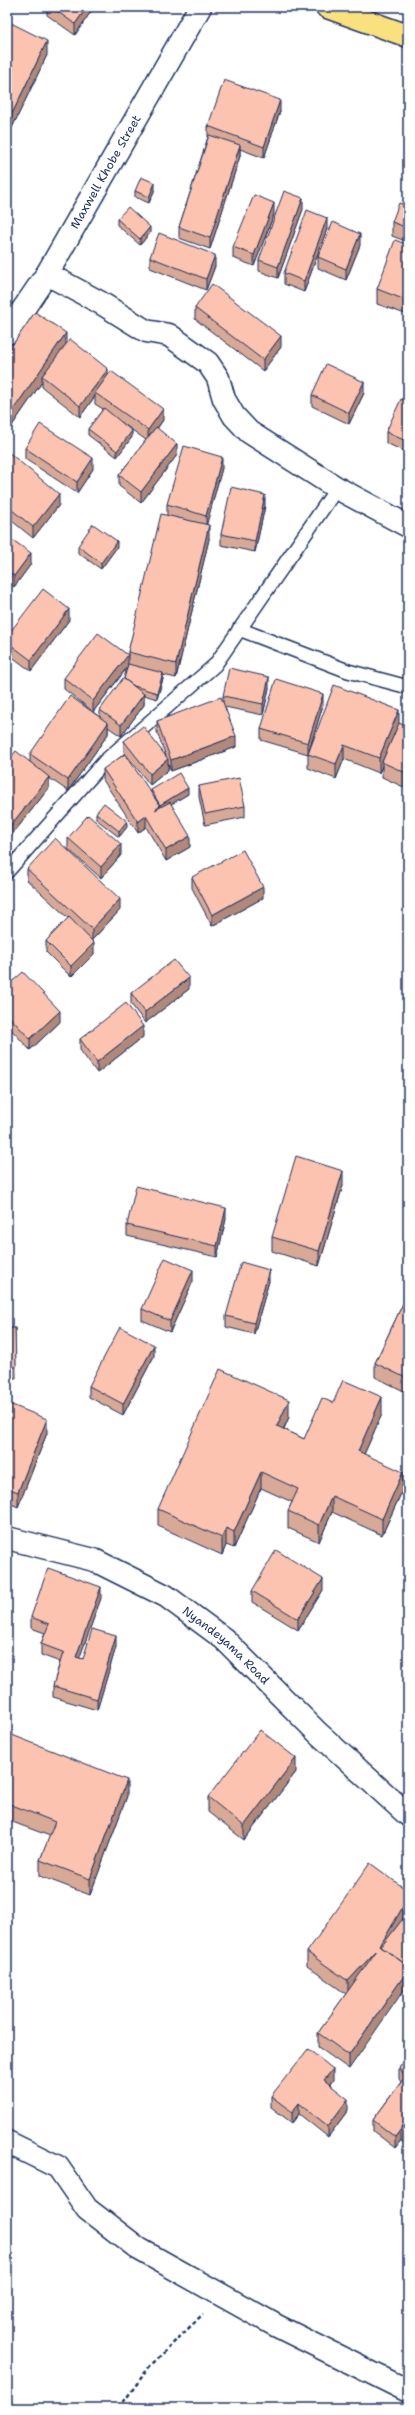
<svg xmlns="http://www.w3.org/2000/svg" width="415" height="2415" viewBox="0 0 415 2415" font-family="'Shantell Sans',sans-serif">
<style>
.lines{fill:none;stroke-linecap:round;stroke-linejoin:round}
.service-casing{stroke:#1b2f5e;stroke-width:16}
.minor-casing{stroke:#1b2f5e;stroke-width:25}
.trunk-casing{stroke:#1b2f5e;stroke-width:25}
.path{stroke:#1b2f5e;stroke-width:2.5;stroke-dasharray:4 3;stroke-linecap:butt}
.service{stroke:#fff;stroke-width:13}
.minor{stroke:#fff;stroke-width:22}
.trunk{stroke:#fae180;stroke-width:22}
.wall{fill:#d9a997;stroke:#1b2f5e;fill-rule:evenodd}
.shaded-wall{fill:#b0897b;stroke:#1b2f5e}
.building{fill:#fcc4b0;stroke:#1b2f5e}
.labels{text-anchor:middle;stroke-width:3;stroke-linejoin:round;paint-order:stroke}
.street-label{font-size:12px;fill:#1b2f5e;stroke:#fff}
</style>
<rect width="100%" height="100%" fill="#fff"/>
<filter id="ink" filterUnits="userSpaceOnUse"><feTurbulence type="fractalNoise" baseFrequency=".025" numOctaves="2"/><feDisplacementMap in="SourceGraphic" scale="8" xChannelSelector="R" yChannelSelector="G"/><feConvolveMatrix kernelMatrix="1 2 1 2 8 2 1 2 1" color-interpolation-filters="sRGB"/></filter>
<g filter="url(#ink)">
<g class="lines">
<defs>
<path id="service" d="M239,629L348,671L408,687
M7,872L105,761L215,665L337,488"/>
<g id="minor">
<path d="M47,274L101,303L146,331L169,335L208,363L218,378L224,399L234,416L249,432L337,488L408,526"/>
<path id="s1" d="M7,333L47,274L200,7"/>
<path id="s2" d="M7,1538L94,1560L166,1596L224,1639L318,1733L408,1815"/>
<path d="M7,2142L58,2167L87,2209L139,2249L277,2326L408,2391"/>
</g>
<path id="trunk" d="M327,7L408,36"/>
</defs>
<use href="#service" class="service-casing"/>
<use href="#minor" class="minor-casing"/>
<use href="#trunk" class="trunk-casing"/>
<path class="path" d="M119,2408L150,2366L203,2314"/>
<use href="#service" class="service"/>
<use href="#minor" class="minor"/>
<use href="#trunk" class="trunk"/>
</g>
<path class="wall" d="M47,7H94L75,35L47,15Z
M7,21L47,55L10,132L7,131Z
M280,111L264,158L240,149V156L210,249L179,238V227L208,137V126Z
M155,189L149,203L135,197V191Z
M408,206V242L392,236V222Z
M303,209L278,278L259,271V260Z
M274,214L254,266L233,258V247Z
M117,219L150,233L140,245L117,225Z
M327,229L304,292L284,284V273Z
M360,245L346,280L318,268V257Z
M408,245V315L377,304V289Z
M150,257L215,266L206,290L150,268Z
M195,308L281,347L263,371L195,319Z
M66,345L108,374L163,420L157,429L177,455L141,503L119,486V475L146,440L121,422L132,437L117,457L88,435V429L103,409L95,404V396L80,417L42,387V382L7,433V353Z
M364,393L349,424L312,406V395Z
M408,402V453L386,443V432Z
M25,448L93,469L77,493L25,459Z
M7,451L59,505L33,538L7,517Z
M222,468L206,525L209,539L176,678L163,675V679L157,699L144,695V705L121,736L108,727V734L68,791L49,778V788L7,841V762H30V754L91,710L64,689V678L128,655V652L167,515V504ZM127,668L124,679L100,710V717L93,712Z
M265,506L255,552L221,545V534Z
M7,536L31,564L14,587L7,582Z
M78,546L117,547L101,569L78,553Z
M69,620L31,671L7,653V636Z
M269,688L263,715L225,707L236,747L171,771L168,763V770L150,785L124,752V741L166,756L157,732V721L223,703V696Z
M323,705L308,754L261,740V729Z
M399,724L408,727V789L382,777V766L379,773L344,759L336,779L308,768V754Z
M103,769L151,793V790L188,794L171,804L190,847L166,861L146,827L138,833L103,780Z
M199,786L245,806V817L205,825L199,797Z
M96,813L127,827L119,837L96,819Z
M68,838L121,855L101,878L68,849Z
M27,869L120,910L92,940L94,954L71,977L46,952V941L68,918L27,880Z
M192,877L263,898L212,926L192,888Z
M7,986L60,1022L30,1050L7,1025Z
M189,989L145,1023L131,1004V993Z
M143,1037L97,1073L80,1050V1039Z
M343,1185L319,1266L272,1251V1237Z
M226,1219L217,1257L127,1236V1225Z
M193,1281L170,1332L142,1320V1309Z
M269,1281L254,1334L226,1327V1316Z
M408,1293V1393L375,1377V1363Z
M7,1328H15L16,1378H7Z
M154,1356L123,1415L89,1397V1386Z
M7,1403L47,1433L18,1507L7,1502Z
M333,1403L382,1414L364,1454L403,1489L382,1535L332,1512L319,1542L288,1528V1511L292,1502L261,1488L234,1548L226,1545L222,1555L158,1526V1509L289,1417L284,1429L304,1439Z
M323,1590L298,1630L252,1602V1591Z
M101,1598L79,1658L83,1659L116,1647L97,1710L53,1697V1686L60,1662L41,1655V1644L45,1633L31,1628V1617Z
M7,1733L127,1796L90,1895L40,1876V1860L50,1836L7,1820Z
M296,1772L244,1840L208,1812V1797Z
M408,1891L349,2069L318,2047V2033L346,1994L307,1966V1952Z
M408,2057V2146L401,2141V2140L395,2148L373,2131V2120L401,2082L399,2079V2068Z
M333,2080L330,2084L348,2110L328,2137L299,2114L292,2123L271,2107V2096Z"/>
<path class="shaded-wall" d="M87,7H94L75,35V24Z
M47,41V55L10,132V118Z
M280,100V111L264,158V147Z
M240,145V156L210,249V238Z
M155,183V189L149,203V197Z
M303,198V209L278,278V267Z
M274,203V214L254,266V255Z
M327,218V229L304,292V281Z
M150,227V233L140,245V239Z
M360,234V245L346,280V269Z
M215,255V266L206,290V279Z
M66,333V347L42,376V382L7,433V419Z
M281,336V347L263,371V360Z
M108,369V380L95,393V396L80,417V406Z
M364,382V393L349,424V413Z
M163,409V420L148,441V430Z
M132,431V437L117,457V451Z
M177,444V455L141,503V492Z
M222,457V468L206,527V516Z
M93,458V469L77,493V482Z
M59,494V505L33,538V527Z
M265,495V506L255,552V541Z
M209,525V539L176,678V664Z
M117,541V547L101,569V563Z
M31,553V564L14,587V576Z
M69,609V620L31,671V660Z
M128,655V666L93,712V701Z
M163,673V679L157,699V693Z
M269,677V688L263,715V704Z
M144,694V705L121,736V725Z
M323,694V705L308,754V743Z
M399,710V724L382,762V766L379,773V758Z
M108,723V734L68,791V780Z
M236,736V747L171,771V760Z
M344,745V759L336,779V764Z
M168,759V770L150,785V774Z
M49,777V788L7,841V830Z
M188,788V794L160,811V805Z
M146,816V827L138,833V822Z
M127,821V827L119,837V831Z
M190,836V847L166,861V850Z
M121,844V855L101,878V867Z
M263,887V898L212,926V915Z
M120,899V910L92,940V929Z
M94,943V954L71,977V966Z
M189,978V989L145,1023V1012Z
M60,1011V1022L30,1050V1039Z
M143,1026V1037L97,1073V1062Z
M343,1171V1185L319,1266V1251Z
M226,1208V1219L217,1257V1246Z
M193,1270V1281L170,1332V1321Z
M269,1270V1281L254,1334V1323Z
M154,1345V1356L123,1415V1404Z
M382,1397V1414L358,1468V1451Z
M289,1400V1417L277,1443V1426Z
M47,1419V1433L18,1507V1492Z
M261,1472V1488L234,1548V1532Z
M403,1472V1489L382,1535V1519Z
M332,1496V1512L319,1542V1525Z
M226,1528V1545L222,1555V1538Z
M323,1579V1590L298,1630V1619Z
M101,1587V1598L76,1668V1657Z
M116,1636V1647L97,1710V1699Z
M296,1758V1772L244,1840V1826Z
M127,1780V1796L90,1895V1879Z
M408,1898V1913L380,1949V1946Z
M377,1950L348,1995V1981Z
M408,1970V1984L349,2069V2055Z
M333,2069V2080L324,2091V2080Z
M348,2099V2110L328,2137V2126Z
M299,2103V2114L292,2123V2112Z
M401,2129V2140L395,2148V2137Z"/>
<path class="building" d="M51,7H87L75,24Z
M7,21L47,41L10,118L7,117Z
M224,80L280,100L264,147L208,126Z
M209,135L240,145L210,238L179,227Z
M141,177L155,183L149,197L135,191Z
M284,191L303,198L278,267L259,260Z
M254,195L274,203L254,255L233,247Z
M399,203L408,206V228L392,222Z
M128,207L150,227L140,239L117,219Z
M307,210L327,218L304,281L284,273Z
M333,222L360,234L346,269L318,257Z
M159,233L215,255L206,279L150,257Z
M395,240L408,245V301L377,289Z
M212,284L281,336L263,360L195,308Z
M35,312L66,333L7,419V353Z
M70,339L108,369L80,406L42,376Z
M326,364L364,382L349,413L312,395Z
M111,371L163,409L148,430L95,393Z
M401,399L408,402V442L386,432Z
M104,408L132,431L117,451L88,429Z
M40,424L93,458L77,482L25,448Z
M156,427L177,444L141,492L119,475Z
M184,446L222,457L206,516L167,504Z
M7,451L59,494L33,527L7,506Z
M231,487L265,495L255,541L221,534Z
M161,514L209,525L176,664L128,652Z
M93,524L117,541L101,563L78,546Z
M7,536L31,553L14,576L7,571Z
M43,589L69,609L31,660L7,642V636Z
M98,633L128,655L93,701L64,678Z
M128,664L163,673L157,693L134,686L124,679Z
M229,668L269,677L263,704L223,696Z
M123,678L144,694L121,725L100,710Z
M276,679L323,694L308,743L261,729Z
M334,685L399,710L379,758L344,745L336,764L308,754Z
M70,696L108,723L68,780L30,754Z
M221,697L236,736L171,760L157,721Z
M399,723L408,727V774L382,762Z
M143,726L168,759L150,774L124,741Z
M16,751L49,777L7,830V762Z
M125,754L160,806L155,810L170,802L190,836L166,850L146,816L138,822L103,769Z
M179,773L188,788L160,805L151,790Z
M239,778L245,806L205,814L199,786Z
M104,803L127,821L119,831L96,813Z
M88,815L121,844L101,867L68,838Z
M55,838L120,899L92,929L27,869Z
M243,850L263,887L212,915L192,877Z
M69,917L94,943L71,966L46,941Z
M174,960L189,978L145,1012L131,993Z
M23,972L60,1011L30,1039L7,1014V986Z
M126,1003L143,1026L97,1062L80,1039Z
M296,1156L343,1171L319,1251L272,1237Z
M136,1186L226,1208L217,1246L127,1225Z
M165,1258L193,1270L170,1321L142,1309Z
M241,1262L269,1270L254,1323L226,1316Z
M408,1293V1379L375,1363Z
M120,1327L154,1345L123,1404L89,1386Z
M7,1328H15L16,1367H7Z
M220,1369L289,1400L277,1426L304,1439L322,1398L333,1403L343,1380L382,1397L358,1451L403,1472L382,1519L332,1496L319,1525L288,1511L298,1489L261,1472L234,1532L226,1528L222,1538L158,1509Z
M7,1403L47,1419L18,1492L7,1488Z
M276,1550L323,1579L298,1619L252,1591Z
M48,1568L101,1587L76,1657L83,1659L92,1629L116,1636L97,1699L53,1686L63,1653H65L41,1644L49,1624L31,1617Z
M260,1730L296,1758L244,1826L208,1797Z
M7,1733L127,1780L90,1879L40,1860L55,1822L7,1803Z
M370,1863L408,1891V1898L380,1946L408,1966V1970L349,2055L318,2033L377,1950L348,1981L307,1952Z
M408,1912V1966L381,1947Z
M308,2049L333,2069L324,2080L348,2099L328,2126L299,2103L292,2112L271,2096Z
M408,2057V2118L401,2127V2129L395,2137L373,2120L405,2077L399,2068Z
M408,2118V2132L401,2127Z"/>
</g>
<g class="labels">
<g class="street-label">
<text dy="4" stroke="none"><textPath href="#s1" startOffset="189">Maxwell Khobe Street</textPath></text>
<text dy="4" stroke="none"><textPath href="#s2" startOffset="248">Nyandeyama Road</textPath></text>
</g>
</g>
<rect width="415" height="2415" fill="none" stroke="#fff" stroke-width="24"/>
<rect x="12" y="12" width="391" height="2391" fill="none" stroke="#1b2f5e" stroke-width="1.5" filter="url(#ink)"/>
</svg>
